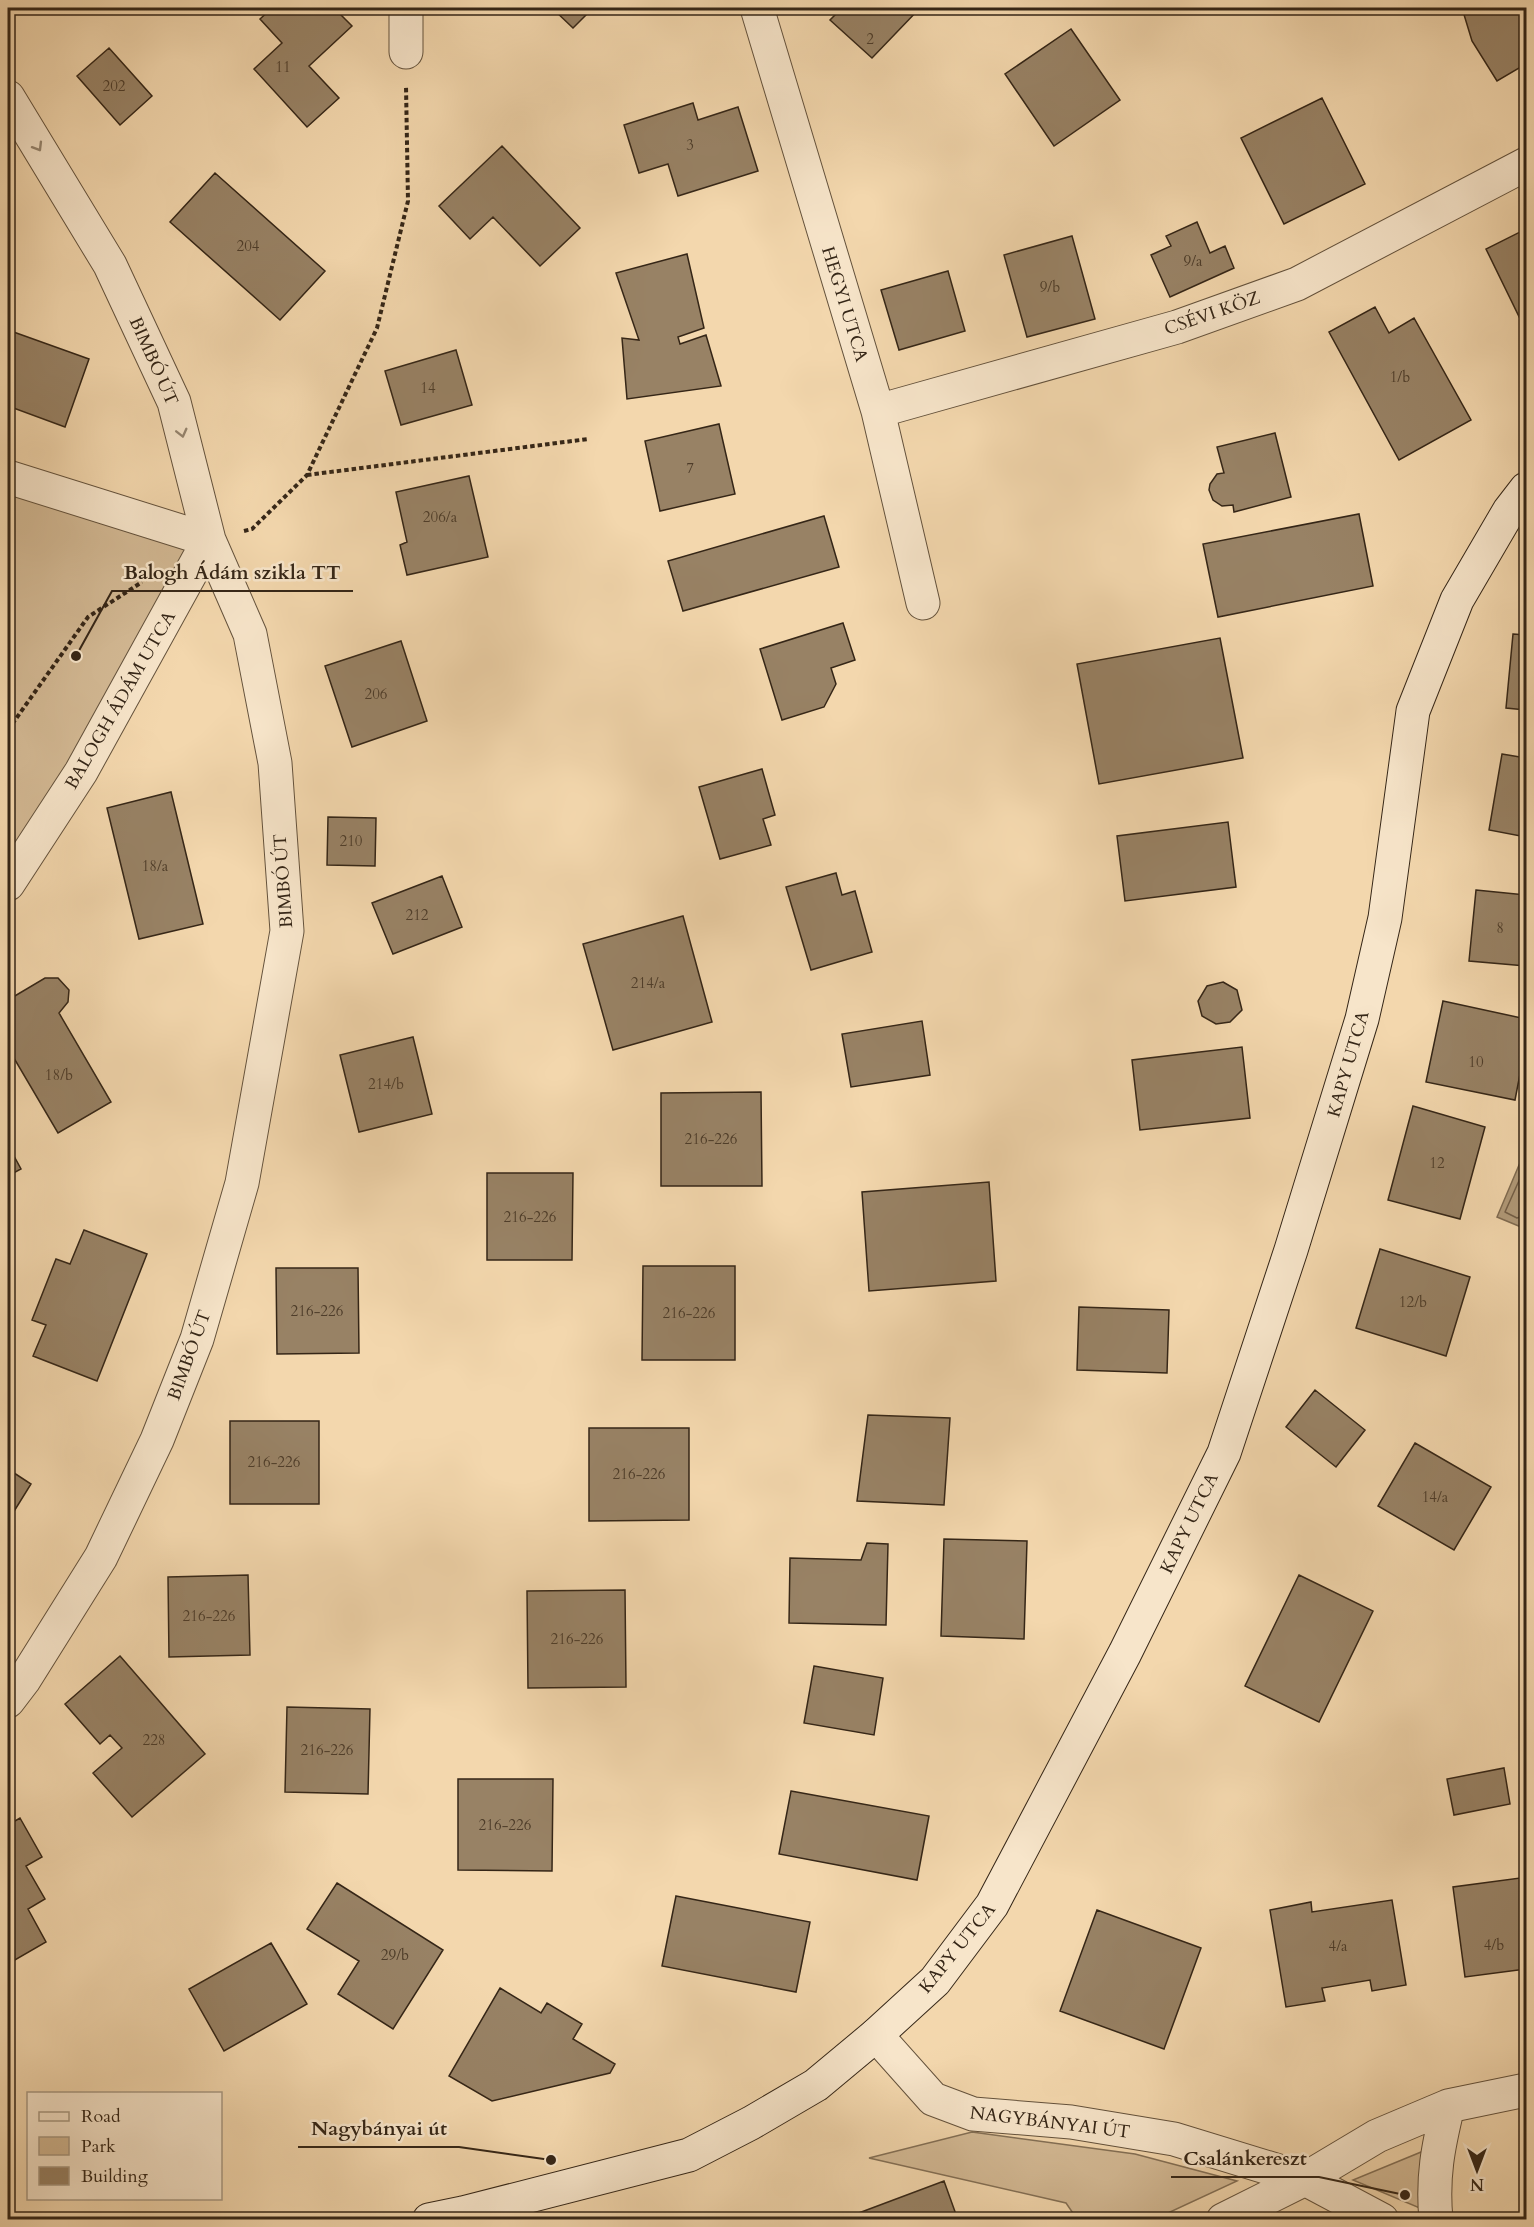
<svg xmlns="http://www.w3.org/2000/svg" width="1534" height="2227" viewBox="0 0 1534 2227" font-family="Cardo,serif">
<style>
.green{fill:#d3b994;stroke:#847056;stroke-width:1.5}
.water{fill:#b29b7a;stroke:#806c52;stroke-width:1.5}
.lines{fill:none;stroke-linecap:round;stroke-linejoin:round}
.shore{stroke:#746048;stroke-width:1.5}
.building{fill:#988265;stroke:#352617;stroke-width:1.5}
.street-casing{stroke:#64523c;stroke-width:35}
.secondary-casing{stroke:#352617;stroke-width:35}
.path{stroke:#352617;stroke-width:4;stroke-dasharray:4.5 3;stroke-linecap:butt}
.street{stroke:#f7e5ca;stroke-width:33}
.secondary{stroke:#f7e5ca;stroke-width:33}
.oneway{stroke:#968670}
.labels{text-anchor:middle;stroke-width:5;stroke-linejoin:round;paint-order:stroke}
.number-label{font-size:15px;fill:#4e3d2a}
.street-label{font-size:18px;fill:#352617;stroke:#f7e5ca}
.leader{fill:none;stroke:#352617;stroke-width:2}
.callout-dot{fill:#352617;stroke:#f7e5ca;stroke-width:2}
.callout-label{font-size:20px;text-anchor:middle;font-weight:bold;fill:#352617;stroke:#f7e5ca;stroke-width:5;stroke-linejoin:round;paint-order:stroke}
</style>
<rect width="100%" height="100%" fill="#f3d7ad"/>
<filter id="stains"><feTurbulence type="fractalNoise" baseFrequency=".00333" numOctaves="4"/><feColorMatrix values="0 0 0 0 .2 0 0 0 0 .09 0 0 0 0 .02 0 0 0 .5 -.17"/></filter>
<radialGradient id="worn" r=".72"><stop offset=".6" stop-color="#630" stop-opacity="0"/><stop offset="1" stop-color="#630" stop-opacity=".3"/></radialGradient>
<path class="green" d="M8,477L209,540L8,884Z
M972,2132L1135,2154L1237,2181L1155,2219H1077L1066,2203L869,2158Z
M1426,2150L1422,2209L1353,2180Z"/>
<path class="water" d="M1522,1158L1526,1160V1216L1521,1227L1497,1217Z"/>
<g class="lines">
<path class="shore" d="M1526,1165L1505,1212L1517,1218L1526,1215"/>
</g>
<path class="building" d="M272,8H334L352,26L309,66L339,98L307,127L254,69L282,43L260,19Z
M552,8H593L573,28Z
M842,8H920L872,58L830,20Z
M1462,8H1526V64L1497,81L1472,41Z
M1071,29L1120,100L1054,146L1005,74Z
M109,48L152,96L120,125L77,76Z
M1322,98L1365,184L1284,224L1241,138Z
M693,103L698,120L738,107L758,171L678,196L668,164L639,173L624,125Z
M502,146L580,228L540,266L493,217L470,239L439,206Z
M215,173L325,271L280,320L170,222Z
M1197,222L1210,253L1225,246L1234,268L1170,297L1151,255L1171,246L1166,236Z
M1526,229V331L1486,249Z
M1072,236L1095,319L1027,337L1004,255Z
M687,254L704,328L678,337L680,344L706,335L721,386L627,399L622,338L639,340L616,273Z
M948,271L965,331L899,350L881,290Z
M1375,307L1389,333L1414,318L1471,420L1399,460L1329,332Z
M8,330L89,359L65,427L8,406Z
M456,350L472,405L401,425L385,371Z
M719,424L735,494L660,511L645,441Z
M1275,433L1291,497L1234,512L1233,505L1222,506L1213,500L1209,490L1210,484L1217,474L1224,473L1217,447Z
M469,476L488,557L407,575L400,545L407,542L396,492Z
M1359,514L1373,586L1218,617L1203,544Z
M824,516L839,567L683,611L668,561Z
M843,623L855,660L831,668L836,684L824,707L782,720L760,649Z
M1513,634L1526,635V710L1506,708Z
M1220,638L1243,758L1099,784L1077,664Z
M401,641L427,721L352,747L325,666Z
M1502,754L1526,758V837L1489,830Z
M762,769L775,815L763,819L771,845L720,859L699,787Z
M171,792L203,924L139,939L107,808Z
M328,817L376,818L375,866L327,865Z
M1228,822L1236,887L1125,901L1117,836Z
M836,873L842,895L855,891L872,952L811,970L786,887Z
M442,876L462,927L393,954L372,903Z
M1476,890L1526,895V966L1469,961Z
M683,916L712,1022L613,1050L583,944Z
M45,978H58L69,990L68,1002L59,1013L111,1102L58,1133L8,1048V1000Z
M1223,982L1237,990L1242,1010L1230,1022L1216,1024L1202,1016L1198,1001L1207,986Z
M1443,1001L1526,1019V1043L1515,1100L1426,1082Z
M922,1021L930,1075L851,1087L842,1034Z
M413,1037L432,1114L359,1132L340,1055Z
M1242,1047L1250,1118L1140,1130L1132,1060Z
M761,1092L762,1186H661V1093Z
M1413,1106L1485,1127L1460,1219L1388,1200Z
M8,1145L21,1169L8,1176Z
M487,1173H573L572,1260H487Z
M989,1182L996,1281L869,1291L862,1192Z
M84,1230L147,1254L97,1381L33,1356L46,1325L32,1320L56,1259L70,1264Z
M1380,1249L1470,1277L1446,1356L1356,1328Z
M643,1266H735V1360H642Z
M276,1268H358L359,1353L277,1354Z
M1079,1307L1169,1310L1167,1373L1077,1370Z
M1315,1390L1365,1430L1336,1467L1286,1427Z
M868,1415L950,1418L944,1505L857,1501Z
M230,1421H319V1504H230Z
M589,1428H689V1520L589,1521Z
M1415,1443L1491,1487L1454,1550L1378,1506Z
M8,1469L31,1484L8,1521Z
M944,1539L1027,1541L1024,1639L941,1636Z
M867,1543L888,1544L886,1625L789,1623L790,1558L861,1560Z
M248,1575L250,1655L169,1657L168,1577Z
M1299,1575L1373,1611L1319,1722L1245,1686Z
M625,1590L626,1687L528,1688L527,1591Z
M120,1656L205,1754L132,1817L93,1773L122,1748L110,1735L100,1744L65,1704Z
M814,1666L883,1678L874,1735L804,1723Z
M287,1707L370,1709L368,1794L285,1792Z
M1504,1768L1510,1804L1454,1815L1447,1779Z
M458,1779H553L552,1871L458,1870Z
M791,1791L929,1816L917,1880L779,1854Z
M20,1818L42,1857L26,1866L45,1899L28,1909L46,1942L8,1964V1825Z
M1520,1878L1526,1921V1969L1465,1977L1453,1887Z
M337,1883L443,1950L393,2029L338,1994L359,1961L307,1929Z
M676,1896L810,1922L796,1992L662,1966Z
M1392,1900L1406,1985L1372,1991L1370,1980L1322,1988L1325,2001L1286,2007L1270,1910L1311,1902L1312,1912Z
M1097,1910L1201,1948L1164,2049L1060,2011Z
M271,1943L307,2004L224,2051L189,1989Z
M500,1988L541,2013L547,2003L582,2024L573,2039L615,2064L610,2073L492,2101L449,2076Z
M944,2181L958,2220H840Z"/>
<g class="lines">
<defs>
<path id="street" d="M406,8V52
M757,8L878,411L923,603
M8,97L110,265L174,402L209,540L250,634L275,763L287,931L242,1183L197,1339L157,1440L101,1557L24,1680L8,1701
M878,411L1177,327L1297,284L1526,164
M8,477L209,540
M8,884L81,772L209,540
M876,2035L933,2099L973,2114L1071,2122L1174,2139L1305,2179L1382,2220
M1223,2220L1305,2179L1377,2136L1448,2106L1526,2090
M1436,2220C1432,2177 1438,2147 1448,2106"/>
<path id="secondary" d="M429,2220L463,2213L689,2155L751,2123L816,2085L876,2035L935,1981L992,1905L1125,1653L1224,1453L1291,1250L1362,1019L1385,918L1413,711L1457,600L1509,511L1526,489"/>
</defs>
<use href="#street" class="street-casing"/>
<use href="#secondary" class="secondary-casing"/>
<path class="path" d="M307,475L588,439
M244,531L252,529L307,475L377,328L408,201L406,86
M8,730L88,617L142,582"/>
<use href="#street" class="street"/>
<use href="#secondary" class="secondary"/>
</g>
<defs><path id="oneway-chevron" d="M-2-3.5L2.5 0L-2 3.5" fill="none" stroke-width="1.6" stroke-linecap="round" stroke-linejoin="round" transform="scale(1.5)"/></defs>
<g class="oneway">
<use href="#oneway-chevron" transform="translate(38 147) rotate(59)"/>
<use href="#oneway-chevron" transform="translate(182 433) rotate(76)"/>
</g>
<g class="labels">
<g class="number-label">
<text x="870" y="44">2</text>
<text x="283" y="72">11</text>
<text x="114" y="91">202</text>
<text x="690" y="150">3</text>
<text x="248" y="251">204</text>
<text x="1193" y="266">9/a</text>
<text x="1050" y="292">9/b</text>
<text x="1400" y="382">1/b</text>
<text x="428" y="393">14</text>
<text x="690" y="473">7</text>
<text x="440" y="522">206/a</text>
<text x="376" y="699">206</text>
<text x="351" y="846">210</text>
<text x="155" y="871">18/a</text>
<text x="417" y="920">212</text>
<text x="1500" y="933">8</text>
<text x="648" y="988">214/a</text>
<text x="1476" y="1067">10</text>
<text x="59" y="1080">18/b</text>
<text x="386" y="1089">214/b</text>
<text x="711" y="1144">216-226</text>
<text x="1437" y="1168">12</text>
<text x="530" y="1222">216-226</text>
<text x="1413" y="1307">12/b</text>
<text x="317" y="1316">216-226</text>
<text x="689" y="1318">216-226</text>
<text x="274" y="1467">216-226</text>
<text x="639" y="1479">216-226</text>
<text x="1435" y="1502">14/a</text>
<text x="209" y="1621">216-226</text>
<text x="577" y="1644">216-226</text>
<text x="154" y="1745">228</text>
<text x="327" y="1755">216-226</text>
<text x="505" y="1830">216-226</text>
<text x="1494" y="1950">4/b</text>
<text x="1338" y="1951">4/a</text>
<text x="395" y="1960">29/b</text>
</g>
<g class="street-label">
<text transform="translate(845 304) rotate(73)" y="6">HEGYI UTCA</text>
<text transform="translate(1212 313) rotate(-19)" y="6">CSÉVI KÖZ</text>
<text transform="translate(154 361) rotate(66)" y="6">BIMBÓ ÚT</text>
<text transform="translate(120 700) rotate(-60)" y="6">BALOGH ÁDÁM UTCA</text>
<text transform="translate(283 881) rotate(-94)" y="6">BIMBÓ ÚT</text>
<text transform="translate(1348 1064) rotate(-74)" y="6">KAPY UTCA</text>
<text transform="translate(189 1355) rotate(-70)" y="6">BIMBÓ ÚT</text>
<text transform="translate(1189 1523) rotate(-64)" y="6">KAPY UTCA</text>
<text transform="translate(957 1948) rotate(-51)" y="6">KAPY UTCA</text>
<text transform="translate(1050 2122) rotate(7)" y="6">NAGYBÁNYAI ÚT</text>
</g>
</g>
<path class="leader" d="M76 656L112 591H353M551 2160L459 2147H298M1405 2195L1319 2177H1171"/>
<g class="callout-dot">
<circle cx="76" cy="656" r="6"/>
<circle cx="551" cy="2160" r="6"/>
<circle cx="1405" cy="2195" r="6"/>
</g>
<g class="callout-label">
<text x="232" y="579">Balogh Ádám szikla TT</text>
<text x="379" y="2135">Nagybányai út</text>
<text x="1245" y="2165">Csalánkereszt</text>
</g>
<rect width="1534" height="2227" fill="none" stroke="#f3d7ad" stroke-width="30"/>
<rect x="9" y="9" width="1516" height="2209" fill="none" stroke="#352617" stroke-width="3"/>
<rect x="15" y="15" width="1504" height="2197" fill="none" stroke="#352617" stroke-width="1.5"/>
<rect x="27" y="2092" width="195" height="108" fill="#f7e5ca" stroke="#a99982" stroke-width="1.5"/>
<rect x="39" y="2112" width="30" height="9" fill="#f7e5ca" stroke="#a99982" stroke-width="1.5"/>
<text x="81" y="2122" font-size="18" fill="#352617">Road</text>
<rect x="39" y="2137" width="30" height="18" fill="#d3b994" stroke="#a99982" stroke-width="1.5"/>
<text x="81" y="2152" font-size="18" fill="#352617">Park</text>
<rect x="39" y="2167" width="30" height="18" fill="#988265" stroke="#a99982" stroke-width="1.5"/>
<text x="81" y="2182" font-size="18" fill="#352617">Building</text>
<g transform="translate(1477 2170) rotate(180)" stroke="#f7e5ca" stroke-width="4.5" paint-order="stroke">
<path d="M0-4.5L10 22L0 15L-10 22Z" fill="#352617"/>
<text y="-9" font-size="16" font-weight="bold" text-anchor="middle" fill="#352617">N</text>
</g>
<rect width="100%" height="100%" filter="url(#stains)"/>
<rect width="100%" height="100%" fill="url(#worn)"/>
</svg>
